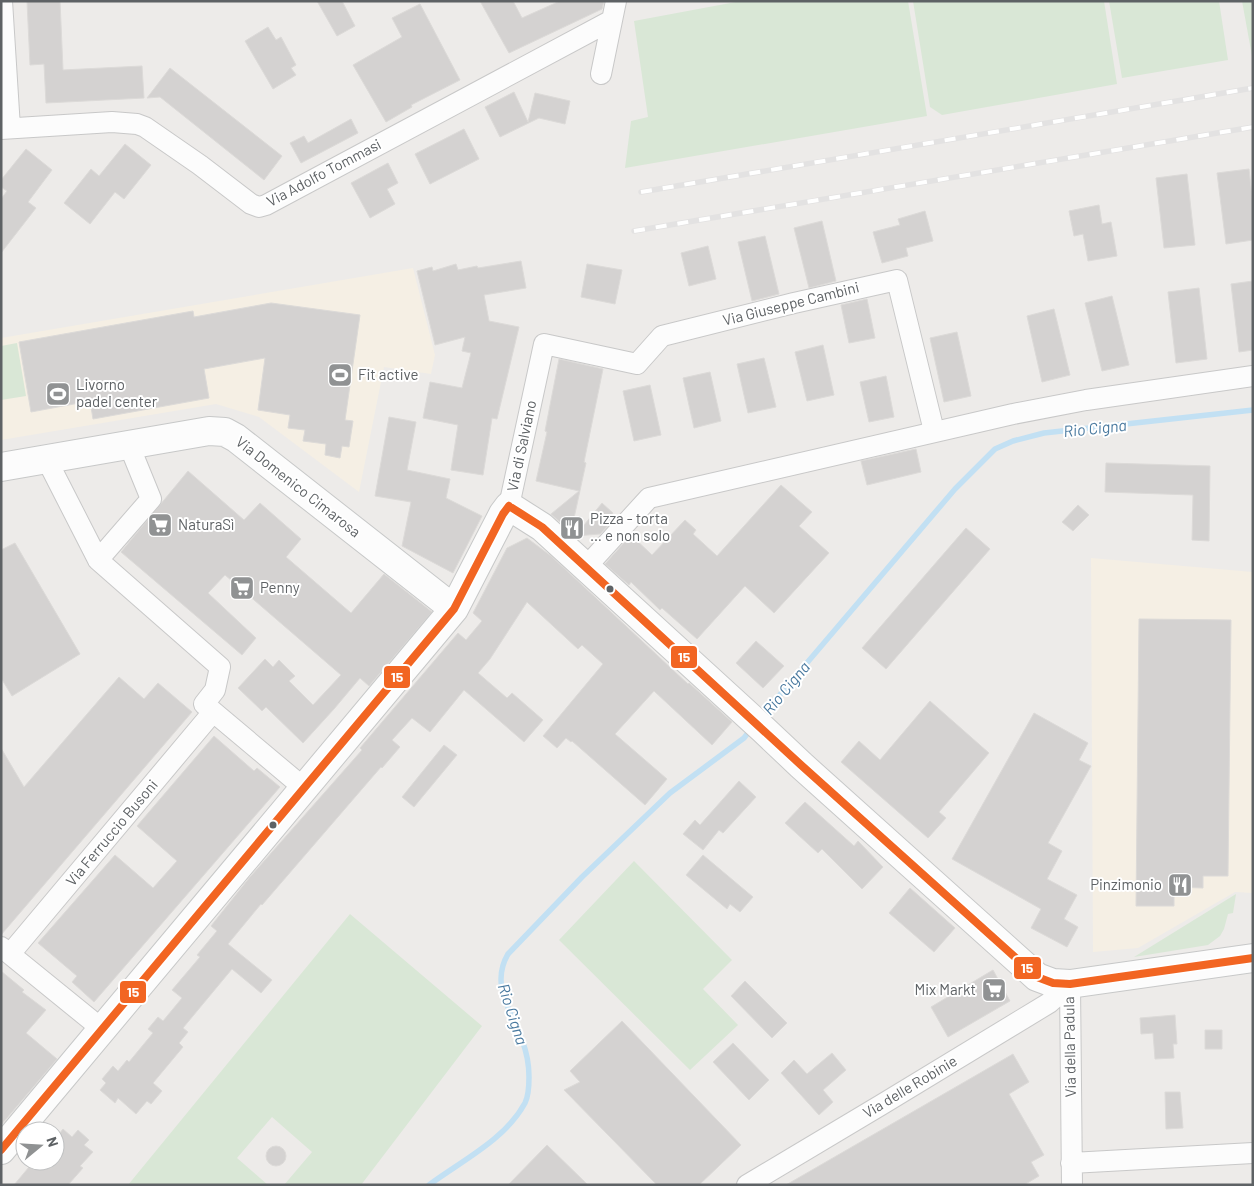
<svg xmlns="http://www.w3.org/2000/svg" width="1254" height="1186" viewBox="0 0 1254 1186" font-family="Barlow,sans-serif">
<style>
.commercial{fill:#f5efe4}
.green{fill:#d9e7d6}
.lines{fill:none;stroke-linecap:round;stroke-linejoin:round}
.stream{stroke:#c2e0f3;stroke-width:5.5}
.building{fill:#d4d2d1;stroke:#dcdad8}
.street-casing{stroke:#c8c8c8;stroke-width:22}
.secondary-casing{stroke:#c7c8c8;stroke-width:30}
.street{stroke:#fcfcfc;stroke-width:20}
.secondary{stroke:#fcfcfc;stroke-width:28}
.rail-casing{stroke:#e3e2e2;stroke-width:5.5}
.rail{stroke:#fff;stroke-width:4;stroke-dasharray:11;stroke-linecap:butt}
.bus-1-casing{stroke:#fff;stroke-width:11}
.bus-1{stroke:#f26522;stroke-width:8}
.bus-dot{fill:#5e6265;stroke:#fff;stroke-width:2}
.labels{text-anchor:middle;stroke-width:4;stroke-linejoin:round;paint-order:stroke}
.street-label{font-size:15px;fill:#5e6265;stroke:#fff}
.poi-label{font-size:15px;fill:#5e6265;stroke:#fff;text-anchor:start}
.water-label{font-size:16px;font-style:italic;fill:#49799f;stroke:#fff}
.line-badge{stroke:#fff;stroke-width:2}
.badge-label{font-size:14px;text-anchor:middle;font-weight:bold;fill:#fff}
</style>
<rect width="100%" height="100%" fill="#edebe9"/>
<path class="commercial" d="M413,268L435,355L431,374L384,367L359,492L259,417L216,404L1,440V338Z
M1091,558L1253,572V893L1235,892L1138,948L1093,952Z"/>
<path class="green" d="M741,1H908L927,116L625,168L631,121L648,117L634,21Z
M913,1H1104L1117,84L942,115L930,107Z
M1109,1H1219L1228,60L1122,78Z
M1242,1H1253V55L1252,56Z
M17,343L26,396L1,400V346Z
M634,861L732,960L703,989L738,1025L690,1070L559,940Z
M1236,894L1233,913L1228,914L1224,929L1220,936L1208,945L1134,957Z
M350,914L482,1026L361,1185H284L312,1152L272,1117L237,1158L268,1185H128Z"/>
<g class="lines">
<path class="stream" d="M760,718L955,489L995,449L1013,441L1044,433L1253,410
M429,1185C461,1161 505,1140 525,1103C528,1097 529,1085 529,1077C529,1064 527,1053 522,1040C511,1010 490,985 508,954L582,877L670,793L744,738L751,729"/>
</g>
<path class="building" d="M27,1H60L63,70L142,66L144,98L46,103L44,64L30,65Z
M317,1H342L355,26L337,36Z
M480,1H513L522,18L560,1H604L602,9L509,53Z
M420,4L460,80L411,105L412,107L386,122L353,65L402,37L392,18Z
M268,27L276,40L281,37L296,65L291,68L296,75L273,89L245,41Z
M170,68L282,156L264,180L160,97L147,98Z
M514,92L528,122L535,93L570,101L565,124L539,118L500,137L485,107Z
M351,119L358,133L301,163L290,143L304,136L308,143Z
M464,129L479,159L430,184L415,154Z
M125,144L151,165L124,199L115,192L90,224L64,203L91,169L99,176Z
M26,149L52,170L28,202L36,208L1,253V199L7,191L1,187V180Z
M388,163L398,183L387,189L395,204L370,218L351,183Z
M1249,169L1253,206V240L1226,244L1217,173Z
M1187,174L1195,245L1164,248L1156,178Z
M1099,205L1102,224L1111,222L1117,256L1088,261L1083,234L1074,236L1069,211Z
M925,211L933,241L906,248L908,256L882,263L873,232L900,225L898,219Z
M822,221L836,281L809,288L794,228Z
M765,236L779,294L752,301L738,242Z
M708,246L716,279L689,286L681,253Z
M521,261L526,288L484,295L489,321L519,327L497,419L492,418L483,475L451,470L458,425L423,418L430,382L462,388L471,353L462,351L465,337L435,345L417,271L432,267L433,271L456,264L458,270L477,266L478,268Z
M587,264L622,270L615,304L581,297Z
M1253,281V350L1239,352L1231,284Z
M1199,288L1207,359L1176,363L1168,292Z
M1112,296L1129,365L1102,371L1085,303Z
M867,299L875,338L849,343L841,305Z
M271,303L360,315L345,420L353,421L349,447L342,446L340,458L325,455L326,444L303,441L305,430L288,428L290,415L258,410L265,358L204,369L209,398L93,419L90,401L31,412L19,342L193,311L194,317Z
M1054,309L1070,375L1042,382L1027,316Z
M957,332L971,396L944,402L930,338Z
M823,345L834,395L807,401L795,352Z
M764,358L776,407L748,413L737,364Z
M559,359L603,369L584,462L586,463L571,532L551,514L579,491L536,481L547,432L545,431Z
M710,372L721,421L694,428L683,378Z
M886,376L894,417L869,422L860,382Z
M650,385L661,435L634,441L623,391Z
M389,417L416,422L407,470L450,479L446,498L482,516L453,573L402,546L411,502L375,496Z
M916,449L921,472L867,485L861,461Z
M1106,463L1210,466L1209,541L1192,540L1193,495L1105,492Z
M188,471L244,520L260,503L301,539L286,557L351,613L384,574L432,612L369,686L360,678L334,709L303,743L266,707L262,711L238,688L265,659L273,667L279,660L295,676L289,681L313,705L341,675L225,575L208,593L256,638L242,655L121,552Z
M781,485L812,512L799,526L829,553L774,613L745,586L697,639L662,608L660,610L631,582L629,585L605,564L631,535L652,555L685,520L696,530L693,534L717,556Z
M602,503L613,513L611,516L614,519L600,534L575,536Z
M1078,505L1089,515L1073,531L1062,522Z
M966,528L990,549L886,669L862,648Z
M527,538L551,556L688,684L689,683L732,722L712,745L654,691L615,734L667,779L645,805L572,741L571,742L566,738L557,748L543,736L603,664L582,645L578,649L527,602L490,659L478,673L507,698L512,693L543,720L524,742L464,690L430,732L412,718L392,740L400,747L382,768L381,767L262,905L261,904L228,944L272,980L261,993L232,969L183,1028L188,1032L179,1043L183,1047L153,1083L162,1091L151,1104L147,1101L136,1114L118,1098L115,1103L100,1090L106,1083L102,1079L113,1066L118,1071L127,1060L129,1062L153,1033L148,1029L158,1017L163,1021L182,998L172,990L200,957L197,955L217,931L211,926L250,877L362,750L360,748L458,633L466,640L482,621L473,613L507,548Z
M15,543L80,654L12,696L1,678V550Z
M1139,619L1231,620L1228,876H1203V888L1174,887V906H1136Z
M756,641L784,666L763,688L736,663Z
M119,677L144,699L158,683L192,712L1,935V748L24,787Z
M930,701L989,753L939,812L946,818L928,838L841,762L859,741L880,760Z
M1034,713L1088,743L1079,760L1091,766L1048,843L1062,851L1047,879L1077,895L1064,919L1078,927L1067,947L1031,928L1041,909L952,859Z
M214,736L254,771L257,768L280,787L94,1002L72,982L77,976L38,943L115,855L153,888L177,861L137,826Z
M444,745L457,755L414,807L402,797Z
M739,781L756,797L723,833L719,830L703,850L683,834L695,820L700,825Z
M805,802L854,846L858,841L883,867L862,889L822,849L818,853L785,823Z
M703,855L753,897L740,912L730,904L727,909L686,875Z
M910,888L955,928L934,952L889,913Z
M993,970L1010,1001L948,1037L931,1007Z
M1,971L24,990L22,992L46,1010L26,1033L57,1059L1,1125Z
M745,981L787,1023L772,1038L731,996Z
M1175,1015L1177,1044H1173L1174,1058L1155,1059L1153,1033L1141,1034L1140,1018Z
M622,1021L741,1145L699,1185H657L564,1090L580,1082L570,1071Z
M1205,1030H1222V1049H1205Z
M733,1043L769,1080L749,1100L713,1062Z
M832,1053L846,1070L823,1090L833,1102L819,1115L781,1073L794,1060L807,1074Z
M1013,1054L1029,1082L1009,1094L1044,1155L1031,1162L1039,1176L1024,1185H786Z
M1165,1092H1180L1183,1128L1166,1129Z
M63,1129L72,1137L78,1130L89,1140L84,1145L93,1152L80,1166L83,1168L68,1185H14L34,1161H55V1139Z
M547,1145L588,1185H508Z
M266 1156a10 10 0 1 1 20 0a10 10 0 1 1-20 0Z"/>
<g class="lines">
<defs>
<path id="street" d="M2,1L10,128
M601,74L616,1
M1,129L112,122L137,124L145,127L200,165L251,204L259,207L266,205L612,20
M51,468L98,560L220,667L215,690L204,704L304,788
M509,506L544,344L637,364L662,336L794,303L897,280L934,431
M98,560L151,499L129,445
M586,567L649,498L1013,414L1086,400L1253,376
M1,947L102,1029
M10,954L213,712
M1070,984L1072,1185
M1071,1163L1253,1153
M747,1185L881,1105L1049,1003L1070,984"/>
<path id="secondary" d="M1,467L209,431L225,432L236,438L454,609
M1,1150L454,609L503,514L509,506L542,527L764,730L801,765L1037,977L1053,983L1070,984L1253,958"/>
</defs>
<use href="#street" class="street-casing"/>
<use href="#secondary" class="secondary-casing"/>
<use href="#street" class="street"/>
<use href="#secondary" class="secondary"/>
<defs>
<path id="rail" d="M641,192L1253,88
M634,231L1253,127"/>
</defs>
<use href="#rail" class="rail-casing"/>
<use href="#rail" class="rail"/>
<defs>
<path id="bus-1" d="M509,506L542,527L801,765L1037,977L1053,983L1070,984L1253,958
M1,1150L454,609L503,514L509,506"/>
</defs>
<use href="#bus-1" class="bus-1-casing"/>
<use href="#bus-1" class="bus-1"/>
</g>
<defs>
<symbol id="stadium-square" viewBox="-11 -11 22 22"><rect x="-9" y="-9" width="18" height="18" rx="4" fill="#909293" stroke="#fff"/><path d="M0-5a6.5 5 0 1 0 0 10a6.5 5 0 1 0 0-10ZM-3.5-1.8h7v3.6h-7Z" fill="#fff"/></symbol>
<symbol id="supermarket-square" viewBox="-11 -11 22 22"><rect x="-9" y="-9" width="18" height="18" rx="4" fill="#909293" stroke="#fff"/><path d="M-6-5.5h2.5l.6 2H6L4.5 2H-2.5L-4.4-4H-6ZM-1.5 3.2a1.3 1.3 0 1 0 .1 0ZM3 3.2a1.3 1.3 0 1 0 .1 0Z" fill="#fff"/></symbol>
<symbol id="restaurant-square" viewBox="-11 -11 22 22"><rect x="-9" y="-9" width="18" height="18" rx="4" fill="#909293" stroke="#fff"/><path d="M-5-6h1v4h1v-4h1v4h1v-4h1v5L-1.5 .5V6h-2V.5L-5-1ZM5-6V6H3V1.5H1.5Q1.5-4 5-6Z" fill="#fff"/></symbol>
</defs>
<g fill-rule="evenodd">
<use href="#stadium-square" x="326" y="361" width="28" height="28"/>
<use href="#stadium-square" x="44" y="380" width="28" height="28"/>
<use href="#supermarket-square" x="146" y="511" width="28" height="28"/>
<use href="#restaurant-square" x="558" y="514" width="28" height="28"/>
<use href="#supermarket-square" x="228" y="574" width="28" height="28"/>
<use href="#restaurant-square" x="1166" y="871" width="28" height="28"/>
<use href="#supermarket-square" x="980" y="976" width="28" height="28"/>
</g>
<g class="bus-dot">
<circle cx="610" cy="589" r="4.5"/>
<circle cx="273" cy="825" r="4.5"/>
</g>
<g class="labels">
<g class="street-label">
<text transform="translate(324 173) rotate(-28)" y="5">Via Adolfo Tommasi</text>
<text transform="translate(791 304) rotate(-14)" y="5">Via Giuseppe Cambini</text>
<text transform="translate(522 446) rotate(-78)" y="5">Via di Salviano</text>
<text transform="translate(298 487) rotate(38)" y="5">Via Domenico Cimarosa</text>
<text transform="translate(112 833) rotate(-50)" y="5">Via Ferruccio Busoni</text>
<text transform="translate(1070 1047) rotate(-91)" y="5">Via della Padula</text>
<text transform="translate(910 1087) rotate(-31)" y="5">Via delle Robinie</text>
</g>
<g class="poi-label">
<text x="358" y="380">Fit active</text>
<text x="76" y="390">Livorno<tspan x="76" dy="17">padel center</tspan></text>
<text x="590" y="524">Pizza - torta<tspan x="590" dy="17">… e non solo</tspan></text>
<text x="178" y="530">NaturaSì</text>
<text x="260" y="593">Penny</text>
<text x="1162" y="890" text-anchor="end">Pinzimonio</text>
<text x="976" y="995" text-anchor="end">Mix Markt</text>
</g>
<g class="water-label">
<text transform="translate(1095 428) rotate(-6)" y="6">Rio Cigna</text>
<text transform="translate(786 688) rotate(-50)" y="6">Rio Cigna</text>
<text transform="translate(513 1014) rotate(72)" y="6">Rio Cigna</text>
</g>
</g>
<g class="line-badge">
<rect x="670" y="645" width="28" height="24" rx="5" fill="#f26522"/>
<rect x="383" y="665" width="28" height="24" rx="5" fill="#f26522"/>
<rect x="1013" y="956" width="29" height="24" rx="5" fill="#f26522"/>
<rect x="119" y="980" width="28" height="24" rx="5" fill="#f26522"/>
</g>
<g class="badge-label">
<text x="684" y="662">15</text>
<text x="397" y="682">15</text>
<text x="1027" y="973">15</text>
<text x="133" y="997">15</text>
</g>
<rect width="1254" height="1186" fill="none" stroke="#5e6265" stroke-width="5"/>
<g transform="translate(40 1146) rotate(72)"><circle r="24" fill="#ffffff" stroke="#bfc0c1"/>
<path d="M0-4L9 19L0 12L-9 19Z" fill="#909293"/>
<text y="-8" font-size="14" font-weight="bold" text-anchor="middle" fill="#5e6265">N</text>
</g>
</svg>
